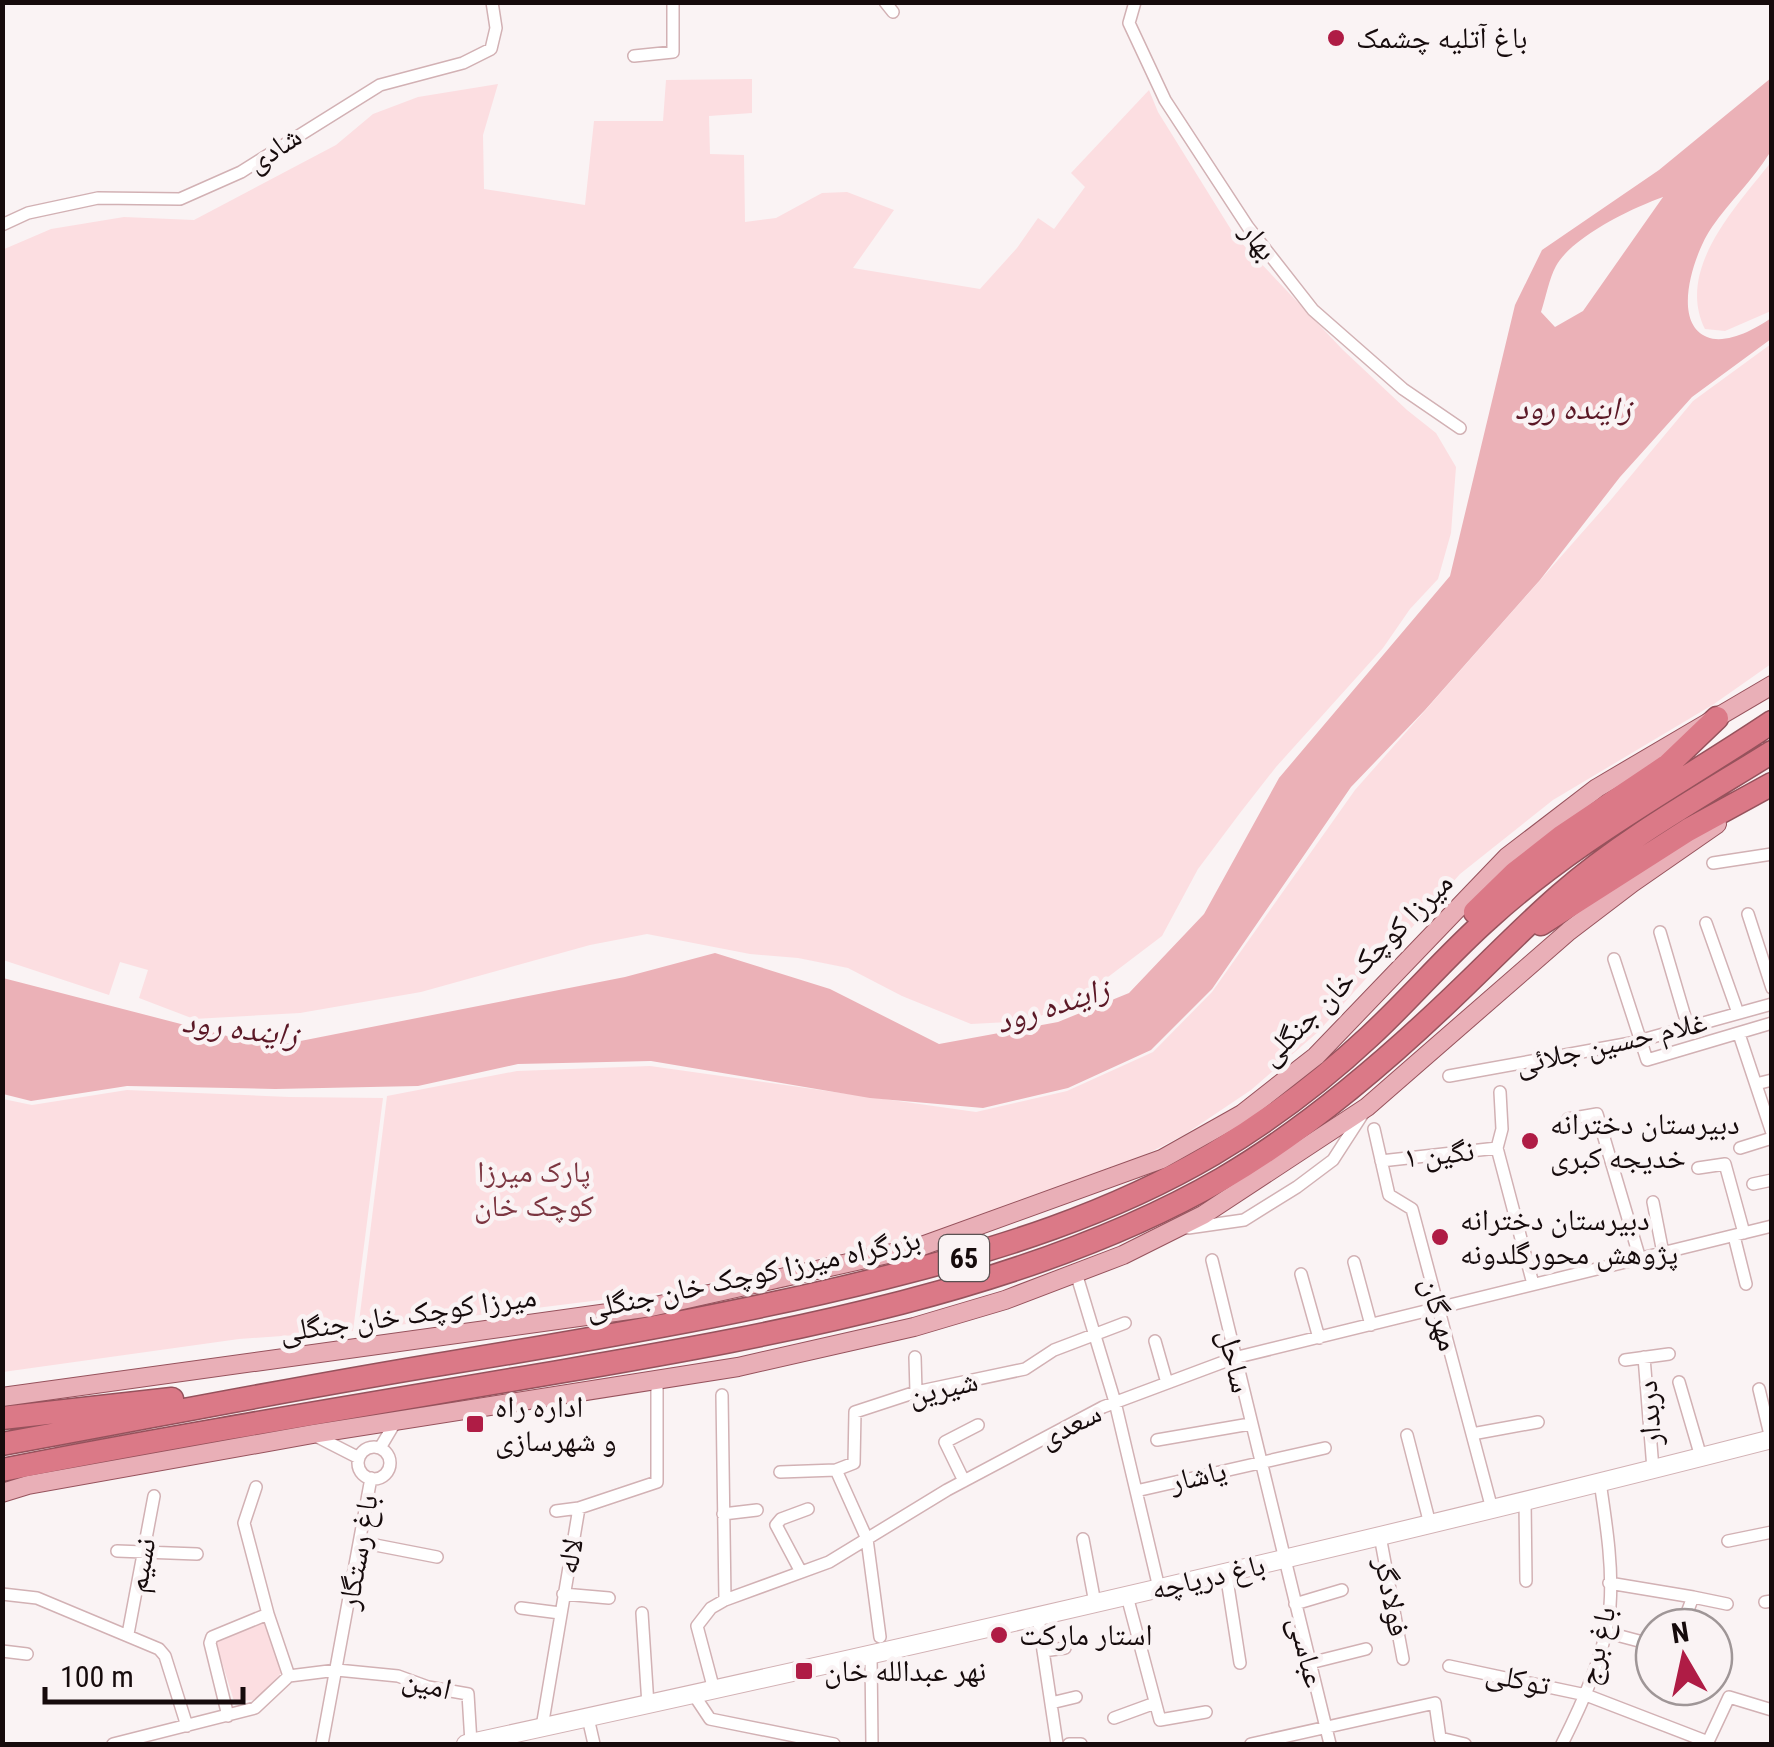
<svg xmlns="http://www.w3.org/2000/svg" width="1774" height="1747" viewBox="0 0 1774 1747" font-family="'Roboto Condensed','Noto Naskh Arabic',sans-serif">
<style>
.green{fill:#fcdee1}
.water{fill:#ebb1b7;fill-rule:evenodd}
.lines{fill:none;stroke-linecap:round;stroke-linejoin:round}
.street-casing{stroke:#d2b1b4;stroke-width:14}
.secondary-casing{stroke:#d2b1b4;stroke-width:20}
.primary-casing{stroke:#96525c;stroke-width:20}
.highway-casing{stroke:#96525c;stroke-width:25}
.street{stroke:#fff;stroke-width:11}
.secondary{stroke:#fff;stroke-width:18}
.primary{stroke:#e9afb7;stroke-width:18}
.highway{stroke:#db7987;stroke-width:22}
.poi-dot{fill:#af1c45;stroke:#faf3f4;stroke-width:4}
.labels{text-anchor:middle;stroke-width:9;stroke-linejoin:round;paint-order:stroke}
.shield{fill:#faf3f4;stroke:#5a5152;stroke-width:2.5}
.shield-label{font-size:28px;font-weight:bold;fill:#160b0c}
.poi-label{font-size:30px;fill:#160b0c;stroke:#faf3f4;text-anchor:start}
.street-label{font-size:30px;fill:#160b0c;stroke:#faf3f4}
.park-label{font-size:30px;fill:#7c3641;stroke:#faf3f4}
.water-label{font-size:32px;font-style:italic;fill:#5b1826;stroke:#faf3f4}
</style>
<rect width="100%" height="100%" fill="#faf3f4"/>
<path class="green" d="M752,79V113L709,116L710,154L744,155L745,222L776,218L822,193L847,192L894,210L853,268L980,289L1017,248L1038,218L1054,229L1085,187L1071,173L1149,90L1158,112L1235,236L1343,350L1407,410L1436,433L1456,467L1451,533L1438,579L1410,609L1383,648L1276,767L1240,813L1198,869L1162,936L1079,999L1029,1021L971,1024L902,996L848,968L798,958L750,954L647,934L590,945L421,992L300,1013L194,1019L139,998L148,970L120,962L109,995L3,960L2,250L51,229L124,217L194,220L336,145L373,114L418,97L498,84L483,135L484,189L585,205L594,121H663L666,80Z
M1771,162V311L1725,331L1705,329C1675,269 1737,206 1771,162Z
M1771,344V664L1714,704L1553,800L1460,874L1318,1032L1251,1090L1184,1135L1125,1165L956,1228L673,1291L358,1330L387,1096L517,1071L650,1066L976,1112L1067,1091L1153,1052L1212,992L1355,790L1609,502L1693,401Z
M127,1090L289,1097L383,1098L353,1331L239,1339L3,1372V1099L32,1105Z
M267,1620L281,1673L257,1700L234,1701L216,1643Z"/>
<path class="water" d="M1771,78C1772,94 1774,143 1769,154C1753,180 1729,202 1712,227C1695,251 1670,322 1707,337C1726,345 1756,329 1771,318V339L1692,397L1620,477L1540,580L1425,710L1351,787L1212,989L1151,1050L1068,1088L983,1108L870,1098L651,1061L518,1064L418,1086L275,1089L127,1086L31,1101L3,1094V978L270,1047L625,977L715,953L830,989L939,1044L1058,1022L1129,993L1204,914L1279,778L1450,576L1515,305L1542,250L1659,170ZM1663,197L1583,311L1555,327L1541,312C1546,297 1549,279 1556,266C1572,237 1632,208 1663,197Z"/>
<g class="lines">
<defs>
<path id="street" d="M885,2L893,12
M1135,2L1129,23L1165,100L1248,227L1313,310L1403,389L1460,428
M634,56L673,52V2
M2,225L28,213L98,198L180,199L241,172L380,85L463,63L491,49L496,28L492,2
M1713,863L1772,854
M1748,914L1772,988
M1706,923L1738,1013
M1660,932L1688,1027
M1614,959L1647,1060L1772,1023
M1739,1034L1772,1133
M1449,1076L1631,1043L1772,1004
M1756,1084L1772,1080
M1500,1092L1502,1129L1497,1148L1533,1284
M1568,1119L1597,1114L1640,1259
M1374,1129L1389,1195L1412,1209L1492,1509
M1740,1148L1772,1138
M1381,1161L1497,1148
M1698,1168L1725,1164L1744,1233
M1753,1184L1772,1180
M1653,1202L1663,1253
M1188,1228L1244,1220L1297,1187L1333,1160L1364,1112
M1734,1236L1746,1284
M1212,1260L1330,1744
M1354,1262L1371,1325
M1076,1273L1115,1402L1159,1588
M1301,1274L1319,1338
M1155,1341L1167,1383
M915,1357L916,1392
M1644,1357L1653,1469
M1625,1360L1669,1354
M1679,1382L1701,1457
M1759,1389L1772,1443
M1472,1434L1538,1422
M314,1435L359,1458
M1407,1435L1430,1524
M1157,1440L1250,1424
M358 1463a16 16 0 1 1 32 0a16 16 0 1 1-32 0Z
M380,1448L396,1421
M836,1470L854,1463L855,1412L916,1392L1025,1369L1054,1350L1125,1323
M780,1472L836,1470L867,1539L880,1637
M964,1481L945,1442L978,1425
M256,1487L244,1523L268,1614
M1136,1491L1325,1448
M1525,1501L1526,1581
M556,1511L579,1508L657,1482V1380
M723,1514L757,1510
M1380,1536L1403,1659
M1083,1539L1095,1603
M1728,1541L1772,1532
M360,1542L437,1557
M117,1551L197,1554
M801,1572L776,1525L781,1519L808,1509
M1226,1573L1240,1663
M1609,1583L1693,1597L1683,1623
M2,1594L37,1598L159,1649L165,1656L187,1726
M563,1594L609,1598
M1127,1596L1160,1720L1206,1712
M1693,1597L1727,1604
M725,1600L829,1562L947,1490L1103,1407L1234,1358L1772,1226
M1765,1602L1772,1601
M1295,1604L1342,1590
M521,1608L560,1613
M642,1613L648,1705
M1038,1617L1057,1744
M1605,1632L1654,1645
M128,1634L154,1496
M2,1651L27,1654
M1043,1651L1065,1648
M871,1656L872,1744
M1310,1663L1366,1649
M1449,1666L1586,1695L1708,1742
M714,1690L697,1626L711,1608L725,1600L722,1395
M694,1695L710,1719L834,1744
M1051,1703L1076,1697
M228,1716L210,1643L212,1637L268,1614L289,1676
M588,1718L594,1744
M1114,1718L1155,1703
M542,1727L579,1508
M113,1744L255,1708L289,1676L337,1670L398,1676L428,1687L468,1694L471,1743
M322,1744L371,1478
M1069,1744H1081
M1251,1744L1435,1703L1440,1738L1465,1744
M1562,1744C1582,1704 1606,1652 1610,1606C1613,1565 1606,1523 1600,1482
M1707,1744L1729,1697L1772,1710"/>
<path id="secondary" d="M466,1744C903,1649 1339,1550 1772,1439"/>
<path id="primary" d="M2,1397L651,1307L919,1247L1162,1159L1242,1114L1316,1056L1507,857L1597,788L1772,685
M2,1493L28,1485L313,1434L738,1367L914,1327L1005,1300L1123,1255L1203,1215L1367,1107L1569,931L1632,883L1717,824"/>
<path id="highway" d="M1475,912L1515,873L1561,837L1668,765L1717,718
M1541,924L1688,830L1772,784
M2,1418L172,1399
M2,1444C151,1417 299,1387 448,1363C594,1339 739,1314 883,1278C997,1250 1111,1214 1213,1154C1270,1120 1322,1081 1370,1036C1411,998 1447,955 1489,918C1576,839 1675,787 1772,722
M2,1470C189,1433 377,1403 564,1371C779,1334 1032,1289 1222,1179C1306,1130 1383,1064 1453,997C1489,963 1523,927 1560,895C1624,839 1700,797 1772,752"/>
</defs>
<use href="#street" class="street-casing"/>
<use href="#secondary" class="secondary-casing"/>
<use href="#primary" class="primary-casing"/>
<use href="#highway" class="highway-casing"/>
<use href="#street" class="street"/>
<use href="#secondary" class="secondary"/>
<use href="#primary" class="primary"/>
<use href="#highway" class="highway"/>
</g>
<g class="poi-dot">
<circle cx="1336" cy="38" r="10"/>
<circle cx="1530" cy="1141" r="10"/>
<circle cx="1440" cy="1237" r="10"/>
<rect x="465" y="1414" width="20" height="20" rx="5"/>
<circle cx="999" cy="1635" r="10"/>
<rect x="794" y="1661" width="20" height="20" rx="5"/>
</g>
<g class="labels">
<rect class="shield" x="939" y="1235" width="50" height="46" rx="8"/>
<g class="shield-label">
<text x="964" y="1268">65</text>
</g>
<g class="poi-label">
<text x="1356" y="48">باغ آتلیه چشمک</text>
<text x="1550" y="1134">دبیرستان دخترانه<tspan x="1550" dy="34">خدیجه کبری</tspan></text>
<text x="1460" y="1230">دبیرستان دخترانه<tspan x="1460" dy="34">پژوهش محورگلدونه</tspan></text>
<text x="495" y="1417">اداره راه<tspan x="495" dy="34">و شهرسازی</tspan></text>
<text x="1019" y="1645">استار مارکت</text>
<text x="824" y="1681">نهر عبدالله خان</text>
</g>
<g class="street-label">
<text transform="translate(274 149) rotate(-33)" y="10">شادی</text>
<text transform="translate(1259 241) rotate(53)" y="10">بهار</text>
<text transform="translate(1356 969) rotate(-45)" y="10">میرزا کوچک خان جنگلی</text>
<text transform="translate(1611 1043) rotate(-13)" y="10">غلام حسین جلائی</text>
<text transform="translate(1439 1154) rotate(-6)" y="10">نگین ۱</text>
<text transform="translate(753 1274) rotate(-12)" y="10">بزرگراه میرزا کوچک خان جنگلی</text>
<text transform="translate(408 1314) rotate(-8)" y="10">میرزا کوچک خان جنگلی</text>
<text transform="translate(1440 1314) rotate(75)" y="10">مهرگان</text>
<text transform="translate(1235 1361) rotate(77)" y="10">ساحل</text>
<text transform="translate(943 1388) rotate(-13)" y="10">شیرین</text>
<text transform="translate(1649 1413) rotate(-94)" y="10">دربدار</text>
<text transform="translate(1070 1425) rotate(-27)" y="10">سعدی</text>
<text transform="translate(1198 1476) rotate(-13)" y="10">یاشار</text>
<text transform="translate(358 1552) rotate(-80)" y="10">باغ رستگار</text>
<text transform="translate(570 1556) rotate(-79)" y="10">لاله</text>
<text transform="translate(141 1565) rotate(-80)" y="10">نسیم</text>
<text transform="translate(1208 1577) rotate(-13)" y="10">باغ دریاچه</text>
<text transform="translate(1392 1597) rotate(79)" y="10">فولادگر</text>
<text transform="translate(1597 1646) rotate(-77)" y="10">باغ برج</text>
<text transform="translate(1307 1652) rotate(76)" y="10">عباسی</text>
<text transform="translate(1518 1679) rotate(12)" y="10">توکلی</text>
<text transform="translate(427 1684) rotate(14)" y="10">امین</text>
</g>
<g class="park-label">
<text x="534" y="1182">پارک میرزا<tspan x="534" dy="34">کوچک خان</tspan></text>
</g>
<g class="water-label">
<text x="1573" y="419">زاینده رود</text>
<text transform="translate(1052 1005) rotate(-18)" y="11">زاینده رود</text>
<text transform="translate(240 1028) rotate(7)" y="11">زاینده رود</text>
</g>
</g>
<rect width="1774" height="1747" fill="none" stroke="#160b0c" stroke-width="10"/>
<g transform="translate(1684 1657) rotate(351)"><circle r="48" fill="#faf3f4" stroke="#9f9697" stroke-width="2.5"/>
<path d="M0-8L18 38L0 25L-18 38Z" fill="#af1c45"/>
<text y="-15" font-size="28" font-weight="bold" text-anchor="middle" fill="#160b0c">N</text>
</g>
<path d="M45 1687v15h198v-15" fill="none" stroke="#160b0c" stroke-width="5"/>
<text x="60" y="1687" font-size="30" fill="#160b0c" stroke="#faf3f4" stroke-width="8" paint-order="stroke">100 m</text>
</svg>
